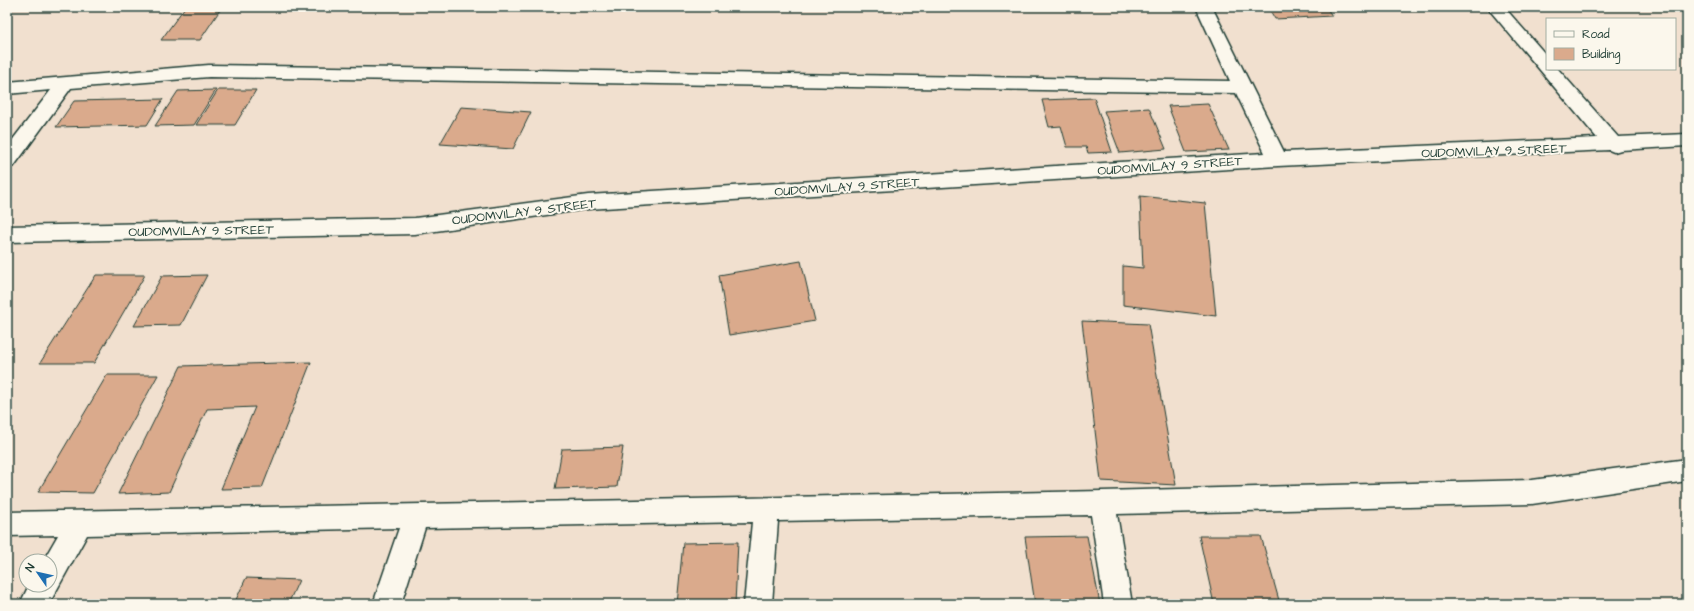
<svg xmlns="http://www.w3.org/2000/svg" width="1694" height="611" viewBox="0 0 1694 611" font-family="'Architects Daughter',sans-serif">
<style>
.building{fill:#daaa8c;stroke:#1f3d34}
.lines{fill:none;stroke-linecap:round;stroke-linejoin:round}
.minor-casing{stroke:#1f3d34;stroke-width:3}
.minor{fill:#fbf7ec;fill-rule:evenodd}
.labels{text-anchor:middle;stroke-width:4;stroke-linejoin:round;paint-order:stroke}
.street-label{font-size:13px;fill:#1f3d34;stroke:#fbf7ec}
</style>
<rect width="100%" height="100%" fill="#f1e0cf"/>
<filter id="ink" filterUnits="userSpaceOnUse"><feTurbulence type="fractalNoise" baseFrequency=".025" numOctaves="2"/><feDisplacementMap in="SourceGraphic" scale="8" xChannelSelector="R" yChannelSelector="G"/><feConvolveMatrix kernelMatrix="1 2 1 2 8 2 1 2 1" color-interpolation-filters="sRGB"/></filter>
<g filter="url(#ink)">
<path class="building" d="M185,7H222L200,40H161Z
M1268,7H1326L1332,16L1275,19Z
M216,90L194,125L155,126L178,91Z
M218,90H256L235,125H196Z
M1094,98L1112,152L1088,153L1086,147H1067L1061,126L1049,127L1042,100Z
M163,99L147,125L56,127L74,101Z
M1208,104L1229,150L1186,152L1168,106Z
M461,107L531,112L513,149L440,144Z
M1149,108L1166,149L1120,153L1104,111Z
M1140,196L1205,203L1216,316L1123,305V266L1143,268Z
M801,261L815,321L729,335L719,275Z
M96,275H145L94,363H40Z
M207,275L181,325L134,326L162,276Z
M1082,321L1148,324L1176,485L1101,481Z
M311,362L262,488L221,489L255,407L207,409L169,492L118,494L181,366Z
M107,375H158L93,493L38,492Z
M623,447L617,487L555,489L562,449Z
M1087,536L1100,604H1035L1025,537Z
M1199,536H1261L1280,604H1214Z
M738,542L735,604H677L683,543Z
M246,578L299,580L288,604H234Z"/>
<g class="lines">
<defs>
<path id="minor" d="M1196,7H1212L1284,152L1597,138L1487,7H1504L1547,56V69H1558L1618,137L1687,134V146L1621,150L1614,152L1609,150L1278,166L588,209L415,234L7,242V226L415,218L588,195L1265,153L1236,93L209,77L71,88L14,166L7,168V147L51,90L7,94V82L209,65L1230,81Z
M1687,459V481L1532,504L1117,514L1132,604H1104L1091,515L778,521L772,604H744L752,522L425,528L401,604H373L399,528L87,535L49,604H20L29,585H50V561H43L58,535L7,536V512L1102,491L1532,480Z"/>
</defs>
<use href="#minor" class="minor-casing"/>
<use href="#minor" class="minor"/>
</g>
</g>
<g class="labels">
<g class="street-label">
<text transform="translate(1494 150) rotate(-2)" y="5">OUDOMVILAY 9 STREET</text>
<text transform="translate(1170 165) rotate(-4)" y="5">OUDOMVILAY 9 STREET</text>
<text transform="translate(847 186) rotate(-4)" y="5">OUDOMVILAY 9 STREET</text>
<text transform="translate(524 211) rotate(-7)" y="5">OUDOMVILAY 9 STREET</text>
<text transform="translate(201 230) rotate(-1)" y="5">OUDOMVILAY 9 STREET</text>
</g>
</g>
<rect width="1694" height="611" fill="none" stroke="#fbf7ec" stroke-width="24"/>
<rect x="12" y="12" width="1670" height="587" fill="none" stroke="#1f3d34" stroke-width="1.5" filter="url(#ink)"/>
<rect x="1546" y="18" width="130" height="52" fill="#fbf7ec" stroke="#a3ada2"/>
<rect x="1554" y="31" width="20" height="6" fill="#fbf7ec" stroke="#a3ada2"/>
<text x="1582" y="38" font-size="12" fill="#1f3d34">Road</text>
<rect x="1554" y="48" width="20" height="12" fill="#daaa8c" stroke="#a3ada2"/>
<text x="1582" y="58" font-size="12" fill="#1f3d34">Building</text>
<g transform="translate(38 573) rotate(304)"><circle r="19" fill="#fbf7ec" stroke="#a3ada2"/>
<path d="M0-3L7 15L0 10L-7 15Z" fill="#1f6fb2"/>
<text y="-6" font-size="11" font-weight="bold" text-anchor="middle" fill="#1f3d34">N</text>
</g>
</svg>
